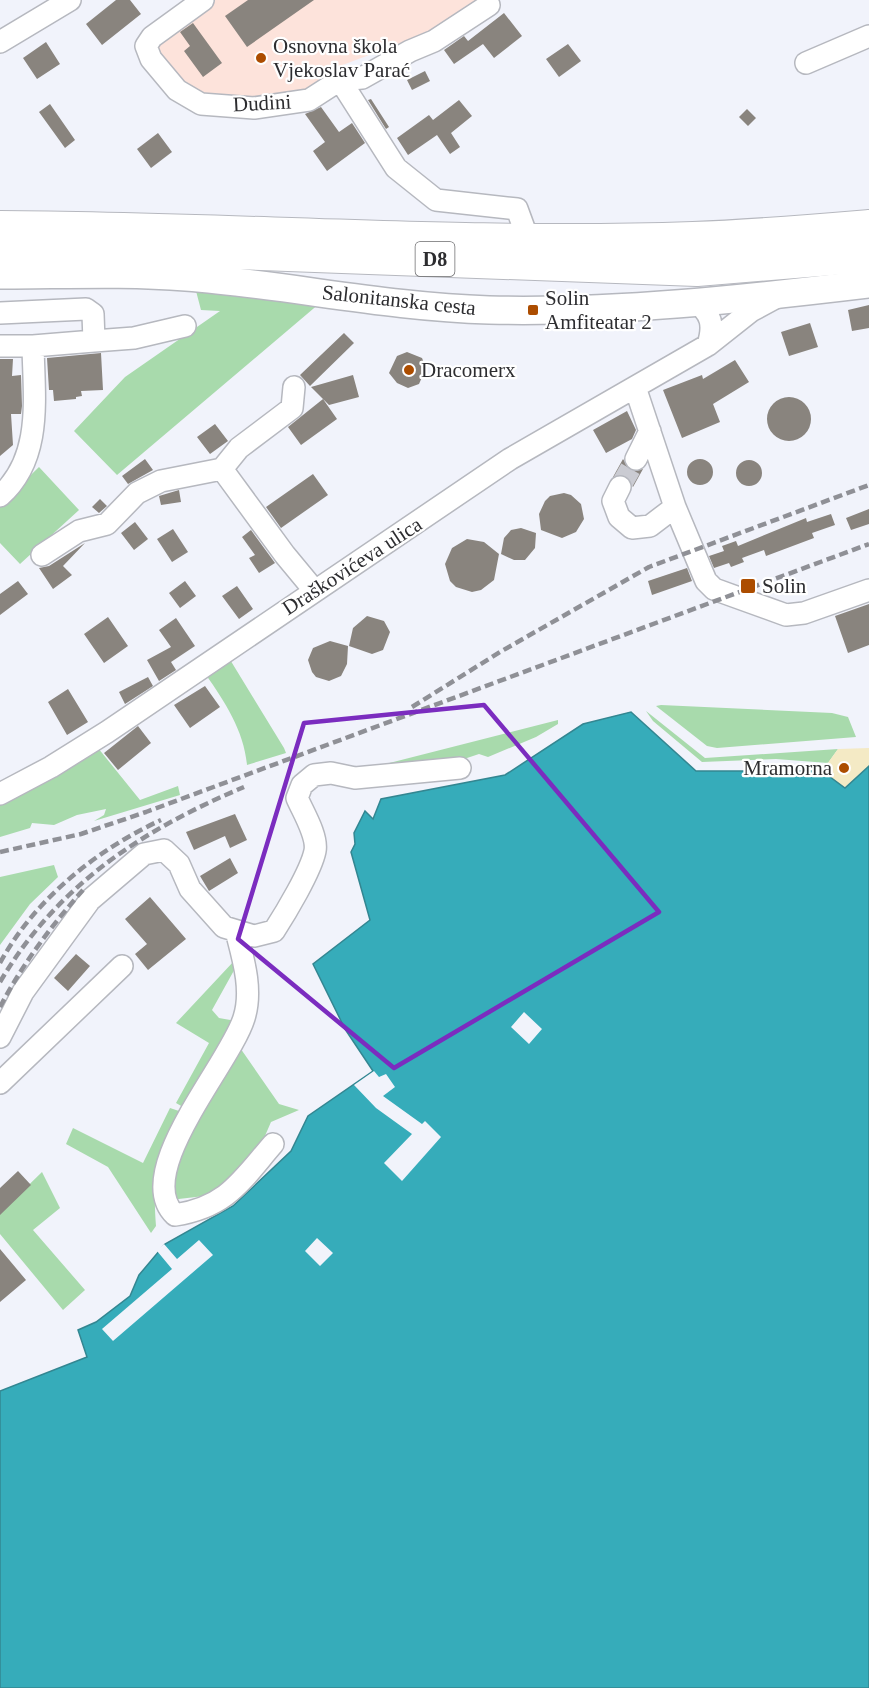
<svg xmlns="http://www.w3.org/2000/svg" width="869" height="1688" viewBox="0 0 869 1688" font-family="'Times New Roman',serif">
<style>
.education{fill:#fde3db}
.green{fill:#a8daac}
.sand{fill:#f4eac5}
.water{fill:#36acba;stroke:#338691;stroke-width:1.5}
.pier{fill:#f1f3fb}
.building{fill:#89847e}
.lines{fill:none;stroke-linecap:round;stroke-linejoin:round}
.minor-tunnel{stroke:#cacbd2;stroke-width:21;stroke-dasharray:21 10;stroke-linecap:butt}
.minor-casing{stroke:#b6b8bf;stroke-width:24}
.major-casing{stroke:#b6b8bf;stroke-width:30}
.highway-casing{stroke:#b6b8bf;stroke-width:34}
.minor{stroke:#fff;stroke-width:21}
.major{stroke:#fff;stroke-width:27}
.highway{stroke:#fff;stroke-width:32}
.rail{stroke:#8f9096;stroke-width:4.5;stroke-dasharray:9 4.5;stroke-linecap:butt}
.marked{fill:none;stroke:#7b2cbf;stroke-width:4.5;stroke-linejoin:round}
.poi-dot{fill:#ac4d00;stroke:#fff;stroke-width:2}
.labels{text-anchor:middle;stroke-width:4.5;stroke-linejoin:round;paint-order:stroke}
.shield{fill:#fff;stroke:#6c6c6e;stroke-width:1.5}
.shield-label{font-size:20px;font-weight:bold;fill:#2d2d30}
.poi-label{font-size:21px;fill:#2d2d30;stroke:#fff;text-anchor:start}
.street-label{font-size:21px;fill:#2d2d30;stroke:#fff}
</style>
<rect width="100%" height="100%" fill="#f1f3fb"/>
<path class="education" d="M214,0H484L438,29L340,66L301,93L244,99L199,98L153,49L159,39Z"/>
<path class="green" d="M196,291L320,303L117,475L74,431L125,377L220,311L201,310Z
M39,467L79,510L20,564L0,543V505Z
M229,658L284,748L286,753L247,765C244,731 225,702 206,675Z
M661,705L832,713L848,717L856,737L717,748L707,746L656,706Z
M646,711L705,758L838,749L828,763L776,759L702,762L653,721Z
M558,720V724L536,737L488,757L479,754L464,759L358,771Z
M98,748L140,800L178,786L180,795L94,821L104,815L106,809L77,815L54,825L32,823L30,828L0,837V804Z
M54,865L58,877L30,904L0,945V877Z
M234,961L237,965L212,1010L219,1018L236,1021L183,1107L176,1103L209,1043L176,1023Z
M236,1042L279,1104L299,1110L271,1122L258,1152L213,1195L170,1200L172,1158Z
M170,1108L179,1111C158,1156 152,1175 156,1226L151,1233L108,1167L66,1144L73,1128L143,1163Z
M42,1172L60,1208L33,1230L85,1290L63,1310L0,1234V1213Z"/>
<path class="sand" d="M869,748V766L845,788L822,771L838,749Z"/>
<path class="water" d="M631,712L696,771H822L845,788L869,766V1688H0V1391L87,1357L78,1330L96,1322L130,1296L139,1275L165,1244L233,1206L291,1151L308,1116L373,1071L345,1029L313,964L370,920L351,852L355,844L354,833L365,811L373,819L381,799L505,775L583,724Z"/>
<path class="pier" d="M524,1012L542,1029L529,1044L511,1027Z
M374,1071L379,1077L386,1074L395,1087L383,1096L422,1124L425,1121L441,1137L402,1181L384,1163L412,1134L376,1108L354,1085Z
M317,1238L333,1253L320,1266L305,1251Z
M199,1240L213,1255L113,1341L102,1329L172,1269L157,1251L164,1244L177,1259Z"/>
<path class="building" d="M116,0H130L141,14L102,45L86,24Z
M248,0H314L247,47L225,16Z
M504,13L522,36L494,58L483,44L454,64L444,50L464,36L468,41Z
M193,23L222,63L203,77L184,51L190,46L180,32Z
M46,42L60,64L37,79L23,58Z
M568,44L581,61L559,77L546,59Z
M425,71L430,81L412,90L407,80Z
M371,99L389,127L386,129L368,100Z
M459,100L472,116L451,133L460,147L450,154L437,135L408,155L397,138L429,115L433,120Z
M50,104L75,140L65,148L39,112Z
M321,107L339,132L352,123L365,143L327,171L313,151L325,142L305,114Z
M747,109L756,118L748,126L739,117Z
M158,133L172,152L151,168L137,149Z
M869,305V328L852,331L848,310Z
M810,323L818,347L789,356L781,332Z
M344,333L354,343L310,386L300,375Z
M407,352L422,358L426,368L419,384L408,388L397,383L389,373L397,356Z
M101,353L103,390L81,391L82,396L76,397V399L54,401L53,390H49L47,358Z
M0,359H13L12,376L21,375L22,406L21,414H11L13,445L0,456Z
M735,360L749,382L713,404L720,422L682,438L663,390L702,375L703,379Z
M353,375L359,397L329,405L311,387Z
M767 419a22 22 0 1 1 44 0a22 22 0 1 1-44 0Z
M323,399L337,419L301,445L288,427Z
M627,411L636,430L632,439L606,453L593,430Z
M215,424L228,441L210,454L197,437Z
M145,459L153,470L128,484L122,476Z
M623,459L631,471L643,469L633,487L626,476L613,477Z
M687 472a13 13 0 1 1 26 0a13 13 0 1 1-26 0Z
M736 473a13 13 0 1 1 26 0a13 13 0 1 1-26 0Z
M313,474L328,495L281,528L266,507Z
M179,490L181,502L161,505L159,496Z
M564,493L571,495L581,504L584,519L576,532L562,538L541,530L539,514L545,501L550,496Z
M100,499L107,506L99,513L92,507Z
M869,509V524L851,530L846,518Z
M831,514L835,525L812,533L814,538L766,556L764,550L742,558L744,562L731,567L729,563L714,568L709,556L724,551L722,546L736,541L738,546L806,518L807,522Z
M135,522L148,539L134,550L121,533Z
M521,528L536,533L535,548L525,560H514L501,554L504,538L511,530Z
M173,529L188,552L172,562L157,539Z
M251,530L275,563L259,573L249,558L255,555L242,537Z
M467,539L484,542L499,554L494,580L481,590L472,592L456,587L450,581L445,564L452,548Z
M85,543L63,566L72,575L53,589L39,568L49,566Z
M687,568L692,581L652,595L648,581Z
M18,581L28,594L0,615V594Z
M185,581L196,596L180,608L169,593Z
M237,586L253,609L239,619L222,596Z
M869,604V645L848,653L835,616Z
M367,616L384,621L390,632L383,650L372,654L349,646L353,628Z
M108,617L128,646L104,663L84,634Z
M176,618L195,646L171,662L176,670L159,681L147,660L171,647L159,630Z
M330,641L348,646L347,664L341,676L329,681L316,677L312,672L308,660L313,648Z
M148,677L153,686L125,704L119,692Z
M205,686L220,707L190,728L174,705Z
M68,689L88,722L67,735L48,702Z
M138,726L151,743L118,770L104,753Z
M235,814L247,840L230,848L225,836L194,850L186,832Z
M230,858L238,873L209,891L200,876Z
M150,897L186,939L148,970L135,954L147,944L125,919Z
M76,954L90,966L68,991L54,978Z
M18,1171L31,1185L0,1215V1188Z
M0,1249L26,1280L0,1302Z"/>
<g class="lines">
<path class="minor-tunnel" d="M620,487L636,459"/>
<defs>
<path id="minor" d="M203,0L152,37L146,46L151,59L177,90L201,104L254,108L309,100L340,80L362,78L410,51L434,41L489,5
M0,42L70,0
M806,63L869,36
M340,80L396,168L436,200L517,209L528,239
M695,301C712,314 714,325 708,345
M0,313L86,309L93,314L94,341L33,346
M94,341L134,338L185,326
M0,346H33C34,398 43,458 0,496
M635,387L675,507L706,581L714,589L786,615L804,613L869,590
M636,459L650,431
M222,469L239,448L292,408L294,387
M620,487L613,501L619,517L632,528L650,526L675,507
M42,555L79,531L107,524L137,493L161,481L222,469L285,555L314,590
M0,794L51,767L107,732L510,459L708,345L751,311L777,297
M236,931C243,958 253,990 244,1018C230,1064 131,1173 175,1215C227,1207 241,1181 273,1144
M0,1037L23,992L90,900L144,854L164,850L179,864L190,889L224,927L254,936L274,931C285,914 311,871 315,851C318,836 303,812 297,798L302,785L314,775L331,773L355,778L460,768
M0,1083L122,966"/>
<path id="major" d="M0,275C62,275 125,272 186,277C288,285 387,307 489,310C615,313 744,299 869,284"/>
<path id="highway" d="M0,227C231,228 462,246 693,238C752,236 810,231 869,226
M0,250L126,249L697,270L869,256"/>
</defs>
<use href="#minor" class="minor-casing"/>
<use href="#major" class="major-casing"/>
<use href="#highway" class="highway-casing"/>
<use href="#minor" class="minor"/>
<use href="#major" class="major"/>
<use href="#highway" class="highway"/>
<path class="rail" d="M412,707L500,652L649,567L869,485
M0,852L81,834L146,812L869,544
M0,963C34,900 96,850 161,820
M0,982C57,885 142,830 244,787
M0,1007C22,965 51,926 83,890"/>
</g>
<path class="marked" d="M484,705L659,912L394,1068L238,939L304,723Z"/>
<g class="poi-dot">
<circle cx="261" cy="58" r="6"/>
<rect x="527" y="304" width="12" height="12" rx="3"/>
<circle cx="409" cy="370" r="6"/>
<rect x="740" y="578" width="16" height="16" rx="3"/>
<circle cx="844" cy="768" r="6"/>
</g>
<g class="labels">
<rect class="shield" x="415.5" y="242" width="39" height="34" rx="4.5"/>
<g class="shield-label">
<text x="435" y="266">D8</text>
</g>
<g class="poi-label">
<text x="273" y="53">Osnovna škola<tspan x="273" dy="24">Vjekoslav Parać</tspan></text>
<text x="545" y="305">Solin<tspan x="545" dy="24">Amfiteatar 2</tspan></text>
<text x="421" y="377">Dracomerx</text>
<text x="762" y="593">Solin</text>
<text x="832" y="775" text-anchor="end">Mramorna</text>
</g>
<g class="street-label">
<text transform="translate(262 103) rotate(-3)" y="7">Dudini</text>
<text transform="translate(399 300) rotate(6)" y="7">Salonitanska cesta</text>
<text transform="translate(352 566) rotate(-33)" y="7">Draškovićeva ulica</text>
</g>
</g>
</svg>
